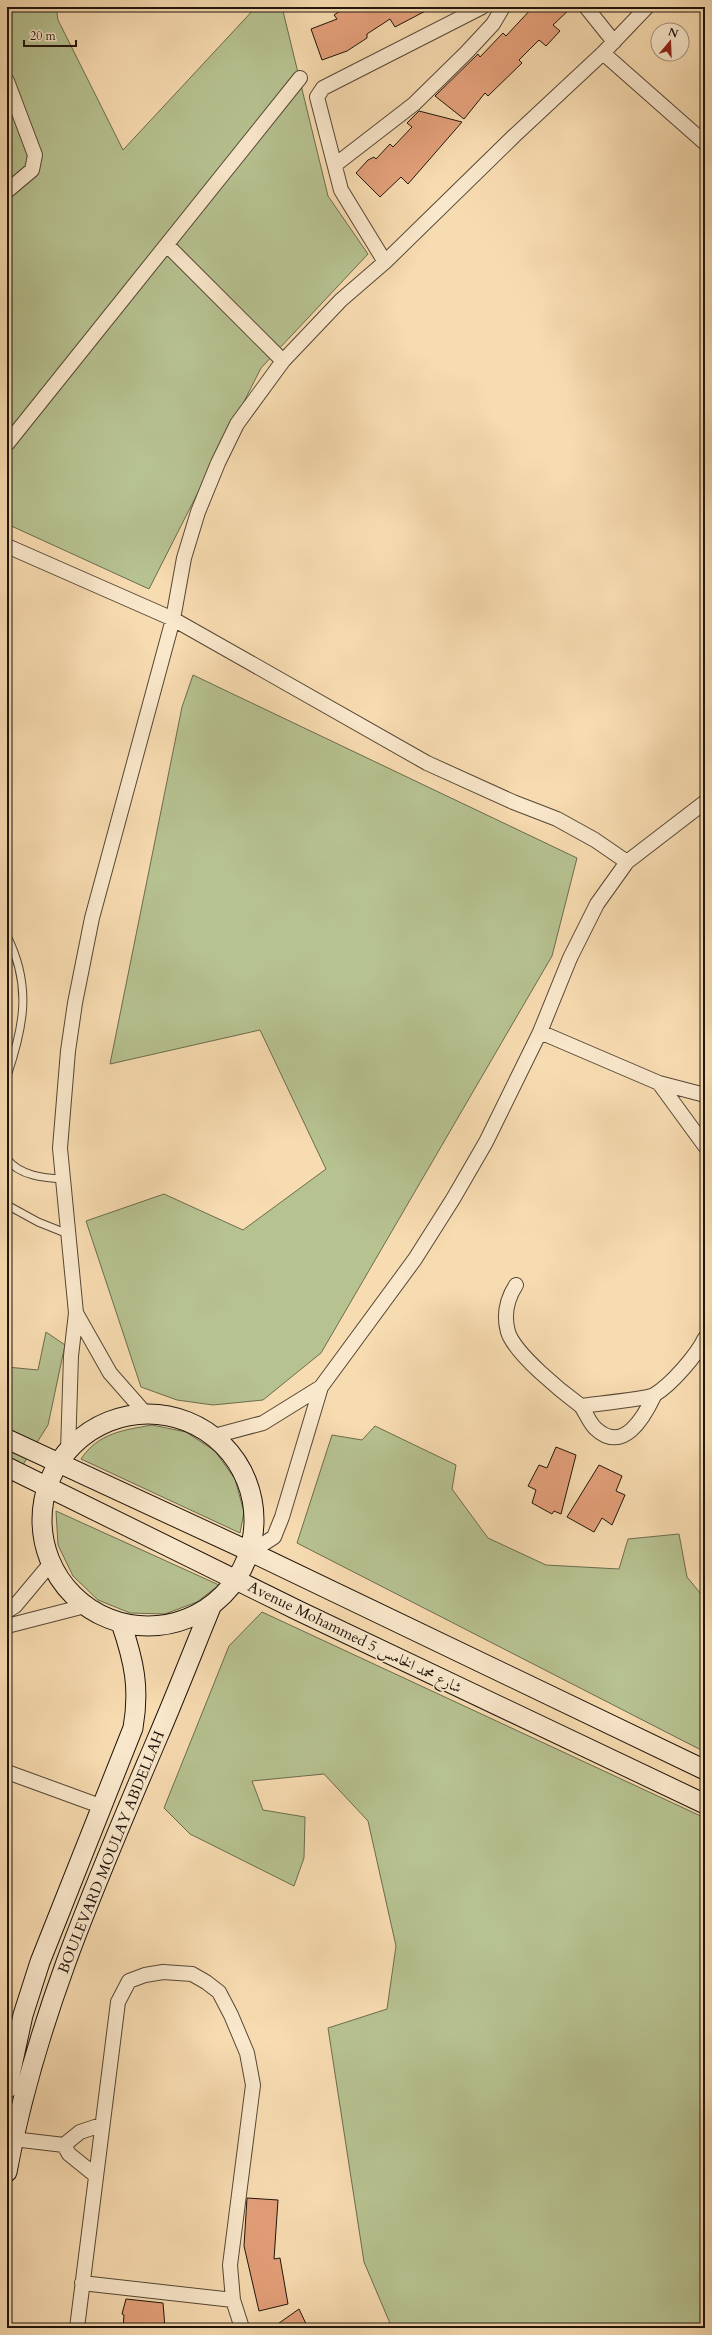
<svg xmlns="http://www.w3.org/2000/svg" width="712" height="2335" viewBox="0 0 712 2335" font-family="Cardo,Amiri,serif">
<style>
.green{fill:#b7c291;stroke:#6b6c4e}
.building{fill:#e4a07a;stroke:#1f150c}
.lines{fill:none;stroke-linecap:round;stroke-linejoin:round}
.lane-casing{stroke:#554735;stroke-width:9}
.street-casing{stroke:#554735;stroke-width:16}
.secondary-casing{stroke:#1f150c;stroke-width:21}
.lane{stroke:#fae8cc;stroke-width:7}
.street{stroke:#fae8cc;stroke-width:14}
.secondary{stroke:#fae8cc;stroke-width:19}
.labels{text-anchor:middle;stroke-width:3;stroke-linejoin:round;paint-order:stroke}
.street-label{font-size:15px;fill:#1f150c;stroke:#fae8cc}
</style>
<rect width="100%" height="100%" fill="#f8dcb1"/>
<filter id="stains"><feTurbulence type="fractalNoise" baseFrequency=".005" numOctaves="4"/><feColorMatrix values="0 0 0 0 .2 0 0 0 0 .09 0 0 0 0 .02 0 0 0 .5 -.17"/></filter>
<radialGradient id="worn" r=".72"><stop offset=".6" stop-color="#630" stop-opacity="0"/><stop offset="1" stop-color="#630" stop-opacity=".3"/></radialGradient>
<path class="green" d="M7,7H56L58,20L123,150L256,7H282L328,196L368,254L261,368L149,589L7,524Z
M193,675L577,858L552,956L321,1353L263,1400L213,1405L177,1400L141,1387L86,1221L164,1194L243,1230L326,1169L260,1030L110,1064L182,707Z
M46,1332L65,1345L48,1425L7,1490V1367L38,1370Z
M152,1425L186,1432L215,1451L235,1479L244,1512L240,1533L81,1459C98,1433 124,1430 152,1425Z
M375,1426L456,1465L452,1489L488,1538L546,1565L619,1569L628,1539L679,1534L687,1577L705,1599V1752L297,1543L332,1435L362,1440Z
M56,1511L219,1585L197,1602L165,1614L130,1613L98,1600L73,1576L58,1545Z
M262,1612L705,1818V2328H392L364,2262L328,2028L387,2009L396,1946L368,1821L324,1774L252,1781L263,1810L305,1817L304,1858L294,1886L190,1834L164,1808L229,1646Z"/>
<path class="building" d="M346,7H433L395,27L390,19L367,34V38L347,51L322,60L311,29L337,19L334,15Z
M533,7H572L553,25L560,31L546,46L539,40L519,60L522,63L488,96L485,93L464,119L435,96L478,54L480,57L503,33L506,36Z
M419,111L462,122L408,184L401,177L380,197L356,173L368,160L374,157L376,159L390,144L393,147L412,127L407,123Z
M556,1447L576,1455L561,1514L554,1511L552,1514L532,1503L536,1490L528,1486L539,1465L547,1468Z
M599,1465L622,1476L616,1491L625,1495L612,1525L602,1518L594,1532L567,1517Z
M247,2198L278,2200L274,2259L280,2258L288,2304L259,2311L244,2246Z
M126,2299L163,2303L165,2328H123L124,2315L122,2314Z
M299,2309L308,2328H272Z"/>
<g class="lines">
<defs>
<path id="lane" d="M7,936C32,986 24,1026 7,1076
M7,1159C20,1176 44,1178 63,1179
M7,1205L38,1222L68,1234"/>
<path id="street" d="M586,7L614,42
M603,53L705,143
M7,81L35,155L32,170L7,191
M335,165L414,104L466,53L493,24L503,7
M167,245L283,361
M385,262L341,190L317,97L323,88L482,7
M7,444L300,78
M7,546L173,619L427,763L513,802L557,819L595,840L627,862
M540,1032L659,1083L705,1146
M659,1083L705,1095
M516,1285C507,1299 503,1314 508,1332C515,1354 562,1392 581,1406C594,1404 647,1399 654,1395C671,1385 697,1355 705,1338
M76,1313L110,1373L146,1414
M581,1406C586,1413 589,1422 595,1428C623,1455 644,1417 654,1396
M214,1436L263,1423L321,1387
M68,1451L71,1356L76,1313L60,1148L68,1051L75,1003L92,918L173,619L184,558L198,512L218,463L237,424L283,361L341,300L385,262L514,136L603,53L647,7
M251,1552L274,1537L282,1517L321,1387L415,1259L453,1199L486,1142L540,1032L570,958L597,904L627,862L705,802
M7,1611L15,1606L51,1563
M7,1626L85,1606
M7,1772L103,1807
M13,2139L64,2145
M64,2145L69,2154L95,2175
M64,2145L80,2132L101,2125
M82,2283L233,2300
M77,2328L118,2002L129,1981L145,1975L163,1972L192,1974L206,1982L219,1992L231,2015L247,2053L253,2085L230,2265L233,2300L242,2328"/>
<path id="secondary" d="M42 1520a106 106 0 1 1 212 0a106 106 0 1 1-212 0Z
M7,1439L251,1552L705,1770
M7,1467L299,1611L705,1804
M7,2089L23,2015L40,1962L133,1728C140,1688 134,1661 121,1623
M7,2172C35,2020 97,1880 157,1739C176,1695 193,1651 211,1607"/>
</defs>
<use href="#lane" class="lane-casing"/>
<use href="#street" class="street-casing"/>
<use href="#secondary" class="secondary-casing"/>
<use href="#lane" class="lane"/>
<use href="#street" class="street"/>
<use href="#secondary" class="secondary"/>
</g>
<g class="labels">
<g class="street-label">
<text transform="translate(355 1637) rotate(26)" y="5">Avenue Mohammed 5 شارع محمد الخامس</text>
<text transform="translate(111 1852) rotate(-68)" y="5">BOULEVARD MOULAY ABDELLAH</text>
</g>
</g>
<rect width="712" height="2335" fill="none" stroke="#f8dcb1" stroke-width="24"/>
<rect x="8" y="8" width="696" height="2319" fill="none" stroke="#1f150c" stroke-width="2"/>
<rect x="12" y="12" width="688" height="2311" fill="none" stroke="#1f150c"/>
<g transform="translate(670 42) rotate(19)"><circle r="19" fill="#fae8cc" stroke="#a2947f"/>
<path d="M0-3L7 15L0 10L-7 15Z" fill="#8f2418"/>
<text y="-6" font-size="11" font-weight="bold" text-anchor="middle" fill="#1f150c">N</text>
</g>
<path d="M24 40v6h52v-6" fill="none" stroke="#1f150c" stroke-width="2"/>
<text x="30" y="40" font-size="12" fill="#1f150c" stroke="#fae8cc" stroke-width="3" paint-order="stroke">20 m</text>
<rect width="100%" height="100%" filter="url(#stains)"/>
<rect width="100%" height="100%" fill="url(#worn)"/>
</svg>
